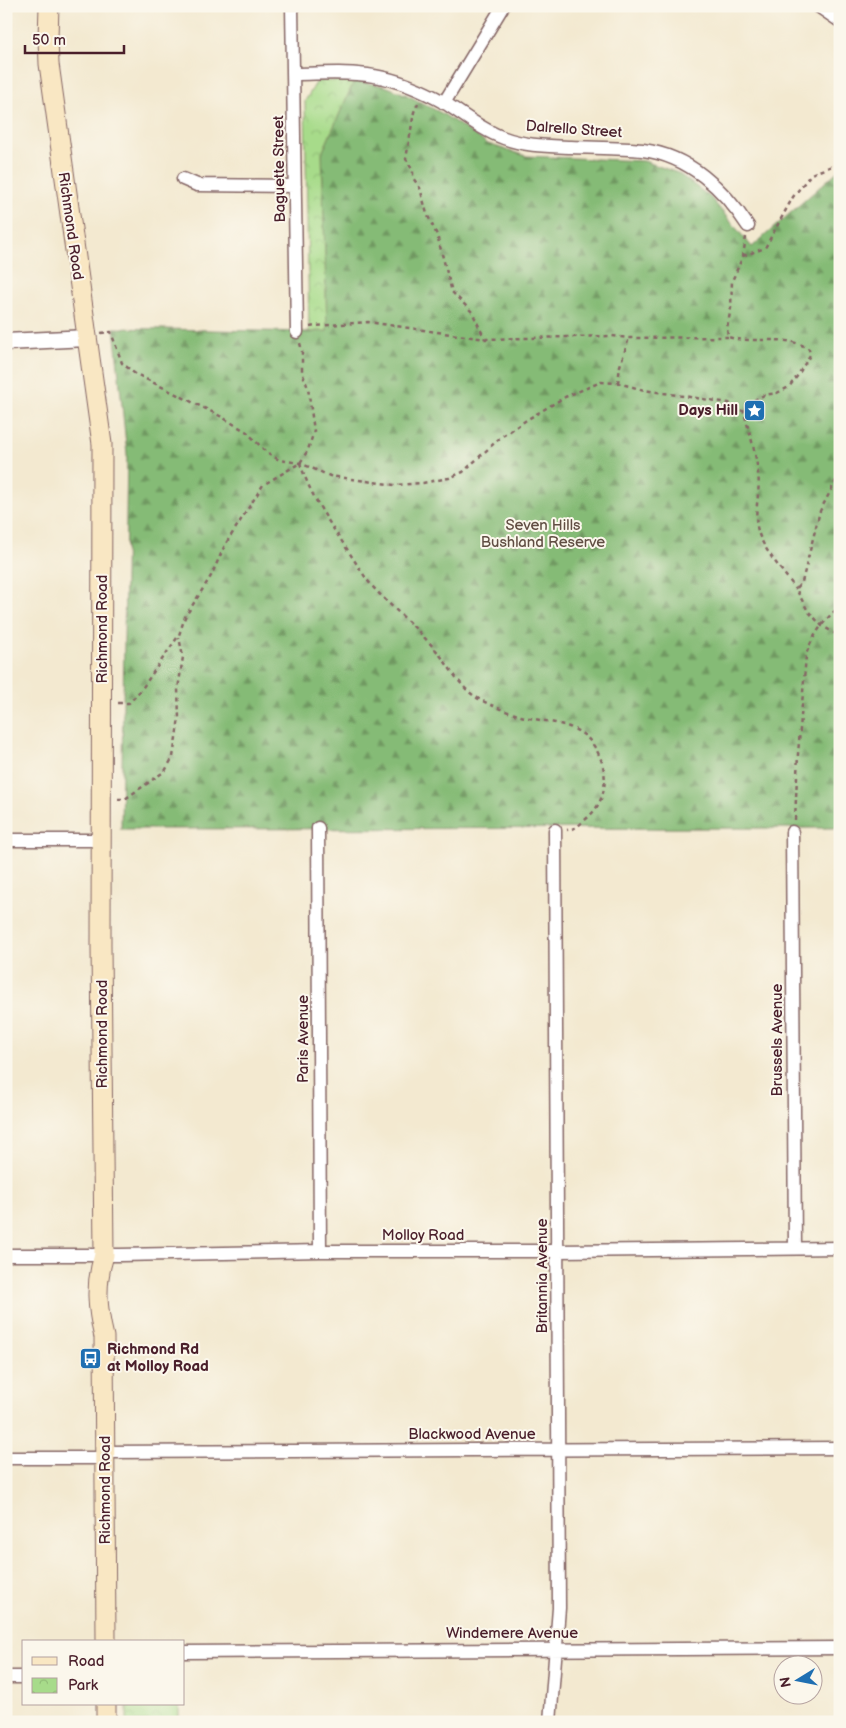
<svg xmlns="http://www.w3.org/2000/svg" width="846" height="1728" viewBox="0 0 846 1728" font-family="'Balsamiq Sans',sans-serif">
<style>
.forest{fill:url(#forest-firs);stroke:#686d50}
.park{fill:url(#park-crowns);stroke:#787d5a}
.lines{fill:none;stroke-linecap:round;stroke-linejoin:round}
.minor-casing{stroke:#856665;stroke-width:15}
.tertiary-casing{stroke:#856665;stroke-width:19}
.secondary-casing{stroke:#856665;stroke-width:21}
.path{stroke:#856665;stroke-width:2.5;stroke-dasharray:4 4;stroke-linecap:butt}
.minor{stroke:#fff;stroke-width:12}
.tertiary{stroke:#fff;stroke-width:16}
.secondary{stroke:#f9e7c3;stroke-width:19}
.labels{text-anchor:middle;stroke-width:4;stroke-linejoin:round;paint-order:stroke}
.street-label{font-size:15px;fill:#4a1f2b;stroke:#fbf7ec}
.poi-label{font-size:15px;font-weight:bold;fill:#4a1f2b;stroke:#fbf7ec;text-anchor:end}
.park-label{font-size:15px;fill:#614e43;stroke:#fbf7ec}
</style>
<defs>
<pattern id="forest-firs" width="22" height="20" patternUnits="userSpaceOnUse" patternTransform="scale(1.25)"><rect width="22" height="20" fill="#85bb76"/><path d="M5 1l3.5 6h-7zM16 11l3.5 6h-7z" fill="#6f9761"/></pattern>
<pattern id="park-crowns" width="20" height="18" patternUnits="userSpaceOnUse" patternTransform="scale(1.25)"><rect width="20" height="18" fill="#a7db8a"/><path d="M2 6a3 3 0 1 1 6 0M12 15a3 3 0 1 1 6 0" fill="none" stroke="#91bc77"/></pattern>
</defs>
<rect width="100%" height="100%" fill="#fbf7ec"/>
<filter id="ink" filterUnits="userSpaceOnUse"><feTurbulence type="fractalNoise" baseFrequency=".02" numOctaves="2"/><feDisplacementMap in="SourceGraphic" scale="10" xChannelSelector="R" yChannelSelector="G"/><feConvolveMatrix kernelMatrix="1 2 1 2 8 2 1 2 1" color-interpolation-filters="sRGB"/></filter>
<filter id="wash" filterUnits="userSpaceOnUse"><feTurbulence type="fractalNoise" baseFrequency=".0096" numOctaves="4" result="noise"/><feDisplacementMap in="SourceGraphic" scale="20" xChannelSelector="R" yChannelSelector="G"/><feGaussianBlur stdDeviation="1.12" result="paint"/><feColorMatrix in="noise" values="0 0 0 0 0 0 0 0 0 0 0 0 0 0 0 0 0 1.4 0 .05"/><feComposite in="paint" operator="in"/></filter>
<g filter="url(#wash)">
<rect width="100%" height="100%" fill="#f3e9d0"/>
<path class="forest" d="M354,81L385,86L405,94L443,114L488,144L526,156L644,161L678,173L710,197L752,247L840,169V828L121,829L127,454L114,328L309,332L327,331L322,153Z"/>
<path class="park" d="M317,81H354L322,153L327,331L309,332L305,101Z
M127,1704H179V1722H127Z"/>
</g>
<g filter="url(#ink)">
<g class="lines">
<defs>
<path id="minor" d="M292,6L297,332
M818,6L840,21
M294,74C320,74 348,71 374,76C398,80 424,91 445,103C464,115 482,130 504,138C525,146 548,146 571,147C595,148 620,148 643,150C689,156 724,189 748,226
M444,103L503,6
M183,179L197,185L295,186
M318,828L320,1251
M792,832L795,1248
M6,840H102
M6,1255H120L320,1251H558L840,1248
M105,1452L840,1448
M6,1458H105
M184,1652L840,1648
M6,1677H24
M550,1722L559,1608L555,830"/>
<path id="tertiary" d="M6,342L87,338"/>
<path id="secondary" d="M49,6L48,38L49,64L102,444L101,945L104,1255C95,1284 97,1308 104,1337L106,1642
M106,1704V1722"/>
</defs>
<use href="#minor" class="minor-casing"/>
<use href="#tertiary" class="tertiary-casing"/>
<use href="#secondary" class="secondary-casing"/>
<path class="path" d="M418,103L414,112L406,159L413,171V178L420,188L427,214L437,235L452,292L472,312L485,339
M743,256L765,248L793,197L811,174L840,163
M310,327L316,326L368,322L485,339L612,336L629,338L728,337
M101,333L111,332L122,363L134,373L220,416L247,432L265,451L279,460L300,463L330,476L395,485L423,483L449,478L463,472L501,437L528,419L565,397L601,382L618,383L644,390L729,403L744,412C749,432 756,452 758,473C761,492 753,512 758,531C762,548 785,574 796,589
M618,383L620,366L629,338
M744,412L749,403L764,395L777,393L789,387L798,375L810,355L809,349C785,333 754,345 728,337L727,328L731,308L732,281L743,256L746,237
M300,463C311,497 327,519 347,549C355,561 363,575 372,586C392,608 415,626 434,648C449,664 459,688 479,699C492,706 507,712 521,716C543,722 576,722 591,742C610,766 610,799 586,819C579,825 576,829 567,830
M840,473L820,511L802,582L796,589L808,611L822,626L840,636
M118,703H129L141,690L179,635L185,617L211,576L225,545L263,485L300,463L308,450L314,431L308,388L302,372V351L300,343
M118,799H125L165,771L173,757L179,718L178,689L183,657L179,637
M795,820L798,754L806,655C812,636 825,619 840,606"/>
<use href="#minor" class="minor"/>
<use href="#tertiary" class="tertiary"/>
<use href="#secondary" class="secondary"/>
</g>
</g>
<defs>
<symbol id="sight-square" viewBox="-11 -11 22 22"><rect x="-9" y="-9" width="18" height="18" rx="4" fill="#1f6fb2" stroke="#fbf7ec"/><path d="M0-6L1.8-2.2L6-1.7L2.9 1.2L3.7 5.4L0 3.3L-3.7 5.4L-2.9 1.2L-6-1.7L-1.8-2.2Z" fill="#fff"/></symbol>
<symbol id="bus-square" viewBox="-11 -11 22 22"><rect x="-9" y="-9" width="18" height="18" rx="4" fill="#1f6fb2" stroke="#fbf7ec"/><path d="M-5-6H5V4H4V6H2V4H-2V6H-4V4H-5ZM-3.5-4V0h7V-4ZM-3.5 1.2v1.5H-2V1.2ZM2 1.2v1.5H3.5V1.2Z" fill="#fff"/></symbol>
</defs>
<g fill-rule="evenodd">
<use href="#sight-square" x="742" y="398" width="25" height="25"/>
<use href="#bus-square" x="78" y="1346" width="25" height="25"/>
</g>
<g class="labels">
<g class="street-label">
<text transform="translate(574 129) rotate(4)" y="5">Dalrello Street</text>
<text transform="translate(279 169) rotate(-91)" y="5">Baguette Street</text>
<text transform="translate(71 226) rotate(82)" y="5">Richmond Road</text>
<text transform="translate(102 629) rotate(-90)" y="5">Richmond Road</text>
<text transform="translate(102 1034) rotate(-90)" y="5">Richmond Road</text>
<text transform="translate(303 1039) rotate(-90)" y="5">Paris Avenue</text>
<text transform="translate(777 1040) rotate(-90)" y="5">Brussels Avenue</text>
<text x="423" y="1240">Molloy Road</text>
<text transform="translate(542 1276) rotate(-90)" y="5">Britannia Avenue</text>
<text x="472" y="1439">Blackwood Avenue</text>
<text transform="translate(105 1490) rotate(-90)" y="5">Richmond Road</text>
<text x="512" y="1638">Windemere Avenue</text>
</g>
<g class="poi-label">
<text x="738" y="415">Days Hill</text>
<text x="107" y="1354" text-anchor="start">Richmond Rd<tspan x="107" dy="17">at Molloy Road</tspan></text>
</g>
<g class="park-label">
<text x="543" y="530">Seven Hills<tspan x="543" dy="17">Bushland Reserve</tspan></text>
</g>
</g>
<rect width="846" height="1728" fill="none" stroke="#fbf7ec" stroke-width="25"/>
<rect x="22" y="1640" width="162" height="65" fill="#fbf7ec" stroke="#b4a19f"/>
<rect x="32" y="1657" width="25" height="8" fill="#f9e7c3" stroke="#b4a19f"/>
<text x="68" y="1666" font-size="15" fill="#4a1f2b">Road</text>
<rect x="32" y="1678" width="25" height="15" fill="url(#park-crowns)" stroke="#b4a19f"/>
<text x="68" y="1690" font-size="15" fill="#4a1f2b">Park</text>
<g transform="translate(798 1680) rotate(260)"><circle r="24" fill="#fbf7ec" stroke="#b4a19f"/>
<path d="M0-4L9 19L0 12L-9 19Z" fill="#1f6fb2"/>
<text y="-8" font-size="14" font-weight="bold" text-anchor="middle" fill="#4a1f2b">N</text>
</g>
<path d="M25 45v8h99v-8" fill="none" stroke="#4a1f2b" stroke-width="2.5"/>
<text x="32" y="45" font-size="15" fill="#4a1f2b" stroke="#fbf7ec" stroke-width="4" paint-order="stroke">50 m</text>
</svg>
